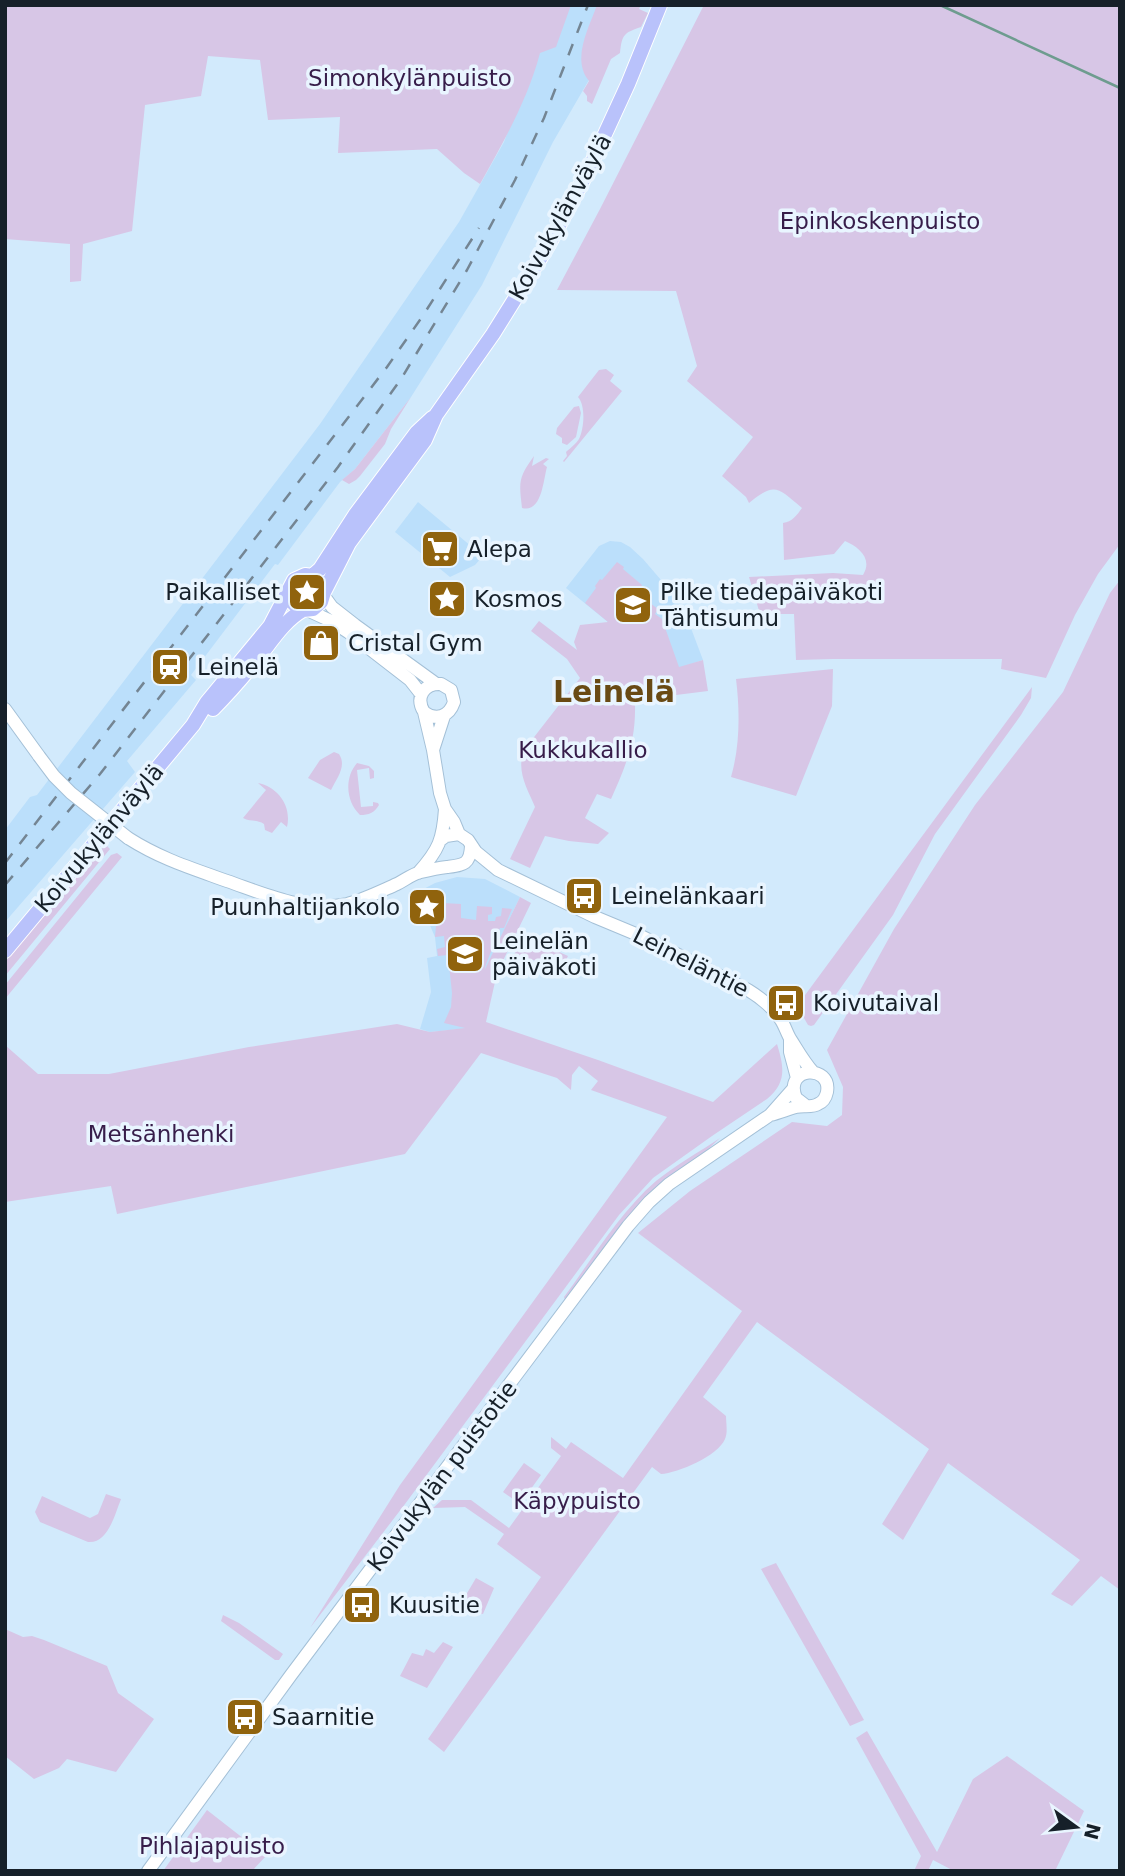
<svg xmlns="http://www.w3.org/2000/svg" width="1125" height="1876" viewBox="0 0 1125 1876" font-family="'DejaVu Sans',sans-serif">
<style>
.built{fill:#bbdffb}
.green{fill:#d7c6e6}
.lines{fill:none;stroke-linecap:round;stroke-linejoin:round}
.stream{stroke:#6e9c8f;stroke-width:2.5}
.secondary-casing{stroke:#a4c0d7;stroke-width:14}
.primary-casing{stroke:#fff;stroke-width:16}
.secondary{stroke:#fff;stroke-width:12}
.primary{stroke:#b9c2fb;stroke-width:14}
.rail{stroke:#748593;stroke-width:2.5;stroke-dasharray:12 12;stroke-linecap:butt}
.secondary-bridge-casing{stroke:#a4c0d7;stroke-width:14;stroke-linecap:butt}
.secondary-bridge{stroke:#fff;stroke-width:12}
.labels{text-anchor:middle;stroke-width:7;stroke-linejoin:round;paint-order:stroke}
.park-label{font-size:23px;fill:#371d4a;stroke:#e9f5ff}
.street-label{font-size:23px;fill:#162029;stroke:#e9f5ff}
.poi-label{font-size:23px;fill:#162029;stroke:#e9f5ff;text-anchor:start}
.district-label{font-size:30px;font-weight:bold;fill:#694a14;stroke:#e9f5ff}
</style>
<rect width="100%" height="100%" fill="#d2eafc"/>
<path class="built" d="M553,5H614L597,66L553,142L482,285L411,397L355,469L340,482L278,565L275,564L191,675L196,680L127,761L135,772L5,922V830L30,797L37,795L320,424L459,222L504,142Z
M418,502L483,556L475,565L450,577L395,532Z
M610,541L621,542L630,547L643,559L673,594L689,623L703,660L679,668L608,622L566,588L599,546Z
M457,877L485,879L520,897L485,970L471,1028L430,1032L420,1029L431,992L427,958L437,956L435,937L416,893L435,883Z"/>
<path class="green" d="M5,5H571L556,47L540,53C528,99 503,143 480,184L464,173L437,149L338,153L340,117L268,120L260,60L208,56L201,96L145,105L132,231L83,244L81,281L70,282V244L5,239Z
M597,5H641L639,9L648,13L641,27C624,33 622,34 620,53L611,59L592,104L587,101V96L583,91L589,81C571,59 589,28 597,5Z
M704,5H1120V544L1098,574L1075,615L1046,678L1001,669L1002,659H833L796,660L794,614H760L749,577L833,573L863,575C873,559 859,547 845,541L834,554L784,560L783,523C792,522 797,515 802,508C777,487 775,482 749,503L746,497L722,476L753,437L687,381L697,366L676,291L557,290L600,209Z
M606,369L614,375L610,381L622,391L564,462L563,461L567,456L566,452C569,449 576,444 579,439C584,429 586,406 578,397L599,370Z
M411,397L391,429L385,444L360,476L356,480L349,484L342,480L355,469Z
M579,406L581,413L576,437L567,445L562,443V438L556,434L557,428L574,407Z
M534,456L532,466L546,458L549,459L543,464L547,467C543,481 542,513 522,508C519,482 518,478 534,456Z
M617,562L624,567L623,569L642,585L640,589L652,599L650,603L658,609L655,614L662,619L679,667L703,660L708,691L652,698L635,704C636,741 626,766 611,799L597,794L585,818L609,833L598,844L569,841L545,836L530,868L510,859L535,807C527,788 516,771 524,750L580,678L567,659L531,631L539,621L577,650L574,642L580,625L608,622L585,603L596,588L595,586L600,579L602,580Z
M1120,580V1590L1101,1576L1072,1606L1051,1594L1080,1560L948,1463L903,1540L882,1524L929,1449L757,1322L703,1397L726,1416C726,1422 728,1433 725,1439C718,1456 678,1473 661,1474L652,1467L444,1752L428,1739L541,1577L497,1544L504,1534L465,1507L433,1508L442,1500H471L509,1528L561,1456L551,1448V1437L566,1449L571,1442L623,1478L742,1311L638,1233L690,1191L792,1122L827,1126L842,1115L843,1087L827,1050L894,929L975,805L1063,692L1110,593Z
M833,669L832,706L796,796L731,777C740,746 740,711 736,679Z
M1032,687L1031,698L1021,715L935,834L893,915L814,1025L811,1026L808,1025L797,1006Z
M334,752L339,754C347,766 337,778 331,790L308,778L320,760Z
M357,763L369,766L374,771V778L370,779L369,768L357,770L361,807L373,806V802L378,803L379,805C374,813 369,815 360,815C346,802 344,778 357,763Z
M258,783C278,787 292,806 287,827L281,822L272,833L265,830L264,824C257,819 250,822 243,818L266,790Z
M107,846L110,849L5,976V962L97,851Z
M117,853L122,857L5,999V985L111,855Z
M425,894L426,901L433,902V911H438V916H445L446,911L442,910L443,903L461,904V918L476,920L477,906L492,907V914L488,915V921H495L496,917L501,916L502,908L512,909L504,928H500L485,967V969L520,897L531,903L497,973L486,1022L598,1060L713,1102L777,1044C784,1067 787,1082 767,1099L712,1136L653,1178L619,1215L405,1504L310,1628L400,1485L667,1117L591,1090L598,1081L579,1066L572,1075L571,1090L557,1078L481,1053L405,1154L117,1214L111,1186L5,1202V1045L38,1074H109L249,1047L397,1024L430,1032L465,1028L444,1023L451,1007L452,993L448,955L438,956L437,949L445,947L444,936L435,937L436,926H431L418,899Z
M521,939L529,943L531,939L568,956L562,968L514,955Z
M720,1138L703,1154L662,1182L643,1200L566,1303L564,1297C593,1258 619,1213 656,1181C676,1165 699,1152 720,1138Z
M524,1463L541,1475L520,1504L503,1492Z
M106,1494L121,1499C115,1514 108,1544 88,1542L40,1522L35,1512L42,1496L90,1518L98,1514Z
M776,1563L864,1720L850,1726L761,1569Z
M476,1578L494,1588L483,1614L457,1610Z
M223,1615L239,1623L283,1654L279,1660H275L221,1621Z
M5,1629L23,1637L32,1636L44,1640L107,1666L118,1693L154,1719L116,1772L67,1759L59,1768L34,1779L5,1756Z
M443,1642L453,1647L427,1688L400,1676L412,1653L423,1656L426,1649L434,1653Z
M867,1731L937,1852L973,1779L1007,1756L1084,1811L1055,1871H954L933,1860L928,1871H914L921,1856L856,1738Z
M207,1810L266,1856L252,1871H163Z"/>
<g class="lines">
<path class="stream" d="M940,5L1120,88"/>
<defs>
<path id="secondary" d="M324,596L332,607L355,625L435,683
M307,610L331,621L348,632L410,680L421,694
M5,709L39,756
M424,712C436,721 449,717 454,702L451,690L441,684C424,683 415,697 424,712L433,750L440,793L445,809L454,822L459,834
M433,750L444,716
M128,838C161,859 191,868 227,881C265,894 306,913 347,904C363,900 381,891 397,884C405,880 412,874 421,872C429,870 438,868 447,867C463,865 470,865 471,846
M442,839L446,836L459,834L468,840L476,852L498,870L595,917L643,937L748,990C761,998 773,1007 781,1020C785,1026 787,1034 791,1040C798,1051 804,1062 813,1072
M418,873C439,850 443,839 445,809
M790,1039V1052L797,1078
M770,1115C779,1113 788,1109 796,1107C803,1105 812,1108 818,1104C823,1102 826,1097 827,1092C832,1064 783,1066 796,1098L805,1105
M148,1871L291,1675L628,1226L649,1202L669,1184L770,1115L793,1089"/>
<path id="primary" d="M312,576L320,569L355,515L417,432L432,418
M289,592L292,602L296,606L303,610L313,609L321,602L324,592L349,543L425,440L436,415L493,334L549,244L588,171L628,84L660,5
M213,709C227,695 241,679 254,663C270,644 282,622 303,610
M5,951L193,725L207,702L270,626L294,580L305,575L312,576L322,584L324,592"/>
</defs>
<use href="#secondary" class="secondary-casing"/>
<use href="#primary" class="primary-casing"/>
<use href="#secondary" class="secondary"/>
<use href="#primary" class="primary"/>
<path class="rail" d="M5,863L387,367L422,317L479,228
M5,885L100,774L338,467L401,379L467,270L515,180L544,118L588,5"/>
<defs>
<path id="secondary-bridge" d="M39,756L54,776L71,793L128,838"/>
</defs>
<use href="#secondary-bridge" class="secondary-bridge-casing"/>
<use href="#secondary-bridge" class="secondary-bridge"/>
</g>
<defs>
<symbol id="supermarket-square" viewBox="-11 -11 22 22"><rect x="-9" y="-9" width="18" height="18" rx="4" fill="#90630d" stroke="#e9f5ff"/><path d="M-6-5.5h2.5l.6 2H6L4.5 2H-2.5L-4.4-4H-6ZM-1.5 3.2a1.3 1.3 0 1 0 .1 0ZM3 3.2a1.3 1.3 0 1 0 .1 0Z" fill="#fff"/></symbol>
<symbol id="sight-square" viewBox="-11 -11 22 22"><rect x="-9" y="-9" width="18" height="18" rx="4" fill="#90630d" stroke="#e9f5ff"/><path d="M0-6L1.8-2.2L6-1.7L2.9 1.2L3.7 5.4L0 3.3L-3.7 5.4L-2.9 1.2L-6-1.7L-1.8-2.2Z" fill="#fff"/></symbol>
<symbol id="school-square" viewBox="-11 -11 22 22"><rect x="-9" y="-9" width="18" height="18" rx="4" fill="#90630d" stroke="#e9f5ff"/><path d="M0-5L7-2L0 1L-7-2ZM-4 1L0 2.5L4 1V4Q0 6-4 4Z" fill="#fff"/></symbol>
<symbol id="shop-square" viewBox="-11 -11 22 22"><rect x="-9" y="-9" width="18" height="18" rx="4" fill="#90630d" stroke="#e9f5ff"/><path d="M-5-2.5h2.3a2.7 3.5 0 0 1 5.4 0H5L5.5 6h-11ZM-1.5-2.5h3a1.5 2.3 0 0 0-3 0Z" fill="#fff"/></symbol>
<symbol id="station-square" viewBox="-11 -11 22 22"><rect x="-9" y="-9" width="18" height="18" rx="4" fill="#90630d" stroke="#e9f5ff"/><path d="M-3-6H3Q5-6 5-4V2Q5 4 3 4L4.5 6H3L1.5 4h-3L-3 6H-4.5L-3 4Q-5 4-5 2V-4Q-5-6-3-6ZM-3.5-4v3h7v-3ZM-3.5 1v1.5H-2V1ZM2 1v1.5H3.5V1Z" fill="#fff"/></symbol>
<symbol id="bus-square" viewBox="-11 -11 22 22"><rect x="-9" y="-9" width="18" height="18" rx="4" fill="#90630d" stroke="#e9f5ff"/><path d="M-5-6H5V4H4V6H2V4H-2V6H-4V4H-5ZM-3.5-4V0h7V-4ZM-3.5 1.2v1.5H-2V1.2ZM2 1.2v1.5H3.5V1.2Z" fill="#fff"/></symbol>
</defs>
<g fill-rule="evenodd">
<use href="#supermarket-square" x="418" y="527" width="44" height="44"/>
<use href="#sight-square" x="285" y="570" width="44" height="44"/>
<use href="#sight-square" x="425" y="577" width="44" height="44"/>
<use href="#school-square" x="611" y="583" width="44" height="44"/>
<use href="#shop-square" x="299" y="621" width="44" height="44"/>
<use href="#station-square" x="148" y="645" width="44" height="44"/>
<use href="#bus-square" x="562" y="874" width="44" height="44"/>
<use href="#sight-square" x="405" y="885" width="44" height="44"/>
<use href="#school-square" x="443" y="932" width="44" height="44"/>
<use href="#bus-square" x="764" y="981" width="44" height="44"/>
<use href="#bus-square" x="340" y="1583" width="44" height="44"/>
<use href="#bus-square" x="223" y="1695" width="44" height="44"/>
</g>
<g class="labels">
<g class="park-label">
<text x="410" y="86">Simonkylänpuisto</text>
<text x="880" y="229">Epinkoskenpuisto</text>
<text x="583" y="758">Kukkukallio</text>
<text x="161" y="1142">Metsänhenki</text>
<text x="577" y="1509">Käpypuisto</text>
<text x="212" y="1854">Pihlajapuisto</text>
</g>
<g class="street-label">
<text transform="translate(560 217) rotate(-61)" y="8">Koivukylänväylä</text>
<text transform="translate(99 838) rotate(-50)" y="8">Koivukylänväylä</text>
<text transform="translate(691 962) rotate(27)" y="8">Leineläntie</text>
<text transform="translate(442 1476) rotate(-53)" y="8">Koivukylän puistotie</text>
</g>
<g class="poi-label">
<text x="467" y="557">Alepa</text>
<text x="280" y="600" text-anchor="end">Paikalliset</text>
<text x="660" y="600">Pilke tiedepäiväkoti<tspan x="660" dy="26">Tähtisumu</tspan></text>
<text x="474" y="607">Kosmos</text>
<text x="348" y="651">Cristal Gym</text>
<text x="197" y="675">Leinelä</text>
<text x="611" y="904">Leinelänkaari</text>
<text x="400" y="915" text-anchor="end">Puunhaltijankolo</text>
<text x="492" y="949">Leinelän<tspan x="492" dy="26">päiväkoti</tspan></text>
<text x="813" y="1011">Koivutaival</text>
<text x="389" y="1613">Kuusitie</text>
<text x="272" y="1725">Saarnitie</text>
</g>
<g class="district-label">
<text x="614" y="702">Leinelä</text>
</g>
</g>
<rect width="1125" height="1876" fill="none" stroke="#162029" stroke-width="14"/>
<g transform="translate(1076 1827) rotate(105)" stroke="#e9f5ff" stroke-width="5" paint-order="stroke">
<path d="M0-5L12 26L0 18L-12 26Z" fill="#162029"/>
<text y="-10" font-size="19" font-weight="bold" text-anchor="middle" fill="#162029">N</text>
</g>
</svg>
